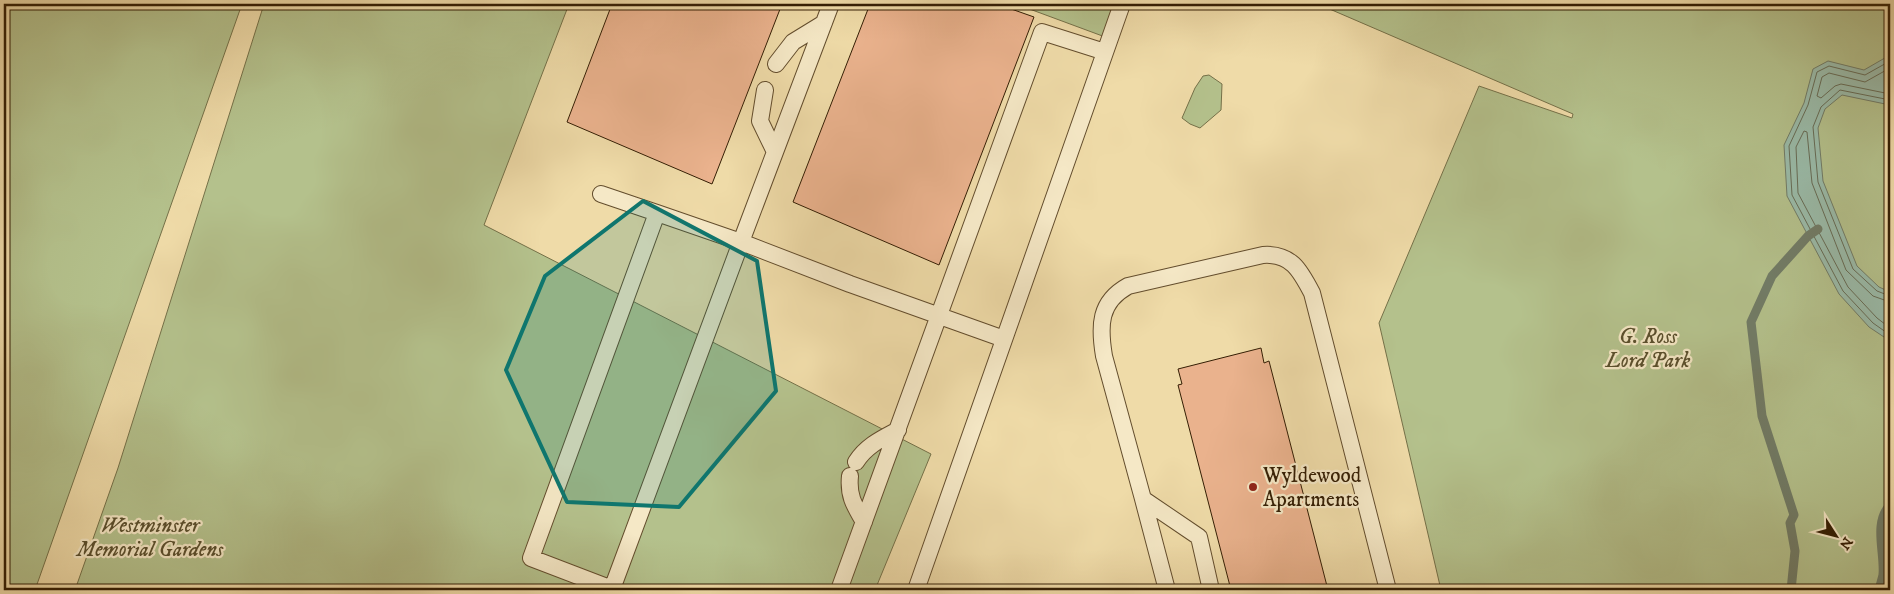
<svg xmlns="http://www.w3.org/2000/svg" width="1894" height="594" viewBox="0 0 1894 594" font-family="'IM FELL DW Pica',serif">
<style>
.green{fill:#b4c18c;stroke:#747048}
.water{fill:#9abba9;stroke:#717c67}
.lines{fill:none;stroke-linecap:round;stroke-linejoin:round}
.shore{stroke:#676c56;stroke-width:1}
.stream{stroke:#717c67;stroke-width:9}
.building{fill:#eab28d;stroke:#341e04}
.service-casing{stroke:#634d2d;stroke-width:18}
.service{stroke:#f5e8c6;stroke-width:16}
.marked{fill:#0f766e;fill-opacity:0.2;stroke:#0f766e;stroke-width:4;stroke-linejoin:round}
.poi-dot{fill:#8f2418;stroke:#f5e8c6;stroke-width:2}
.labels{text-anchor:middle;stroke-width:4.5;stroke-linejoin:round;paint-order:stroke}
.park-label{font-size:21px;font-style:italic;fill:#5a4f2d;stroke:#f5e8c6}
.poi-label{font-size:21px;fill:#341e04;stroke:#f5e8c6;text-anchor:start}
</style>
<rect width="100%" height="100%" fill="#efdba8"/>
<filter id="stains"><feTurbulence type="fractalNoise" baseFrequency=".004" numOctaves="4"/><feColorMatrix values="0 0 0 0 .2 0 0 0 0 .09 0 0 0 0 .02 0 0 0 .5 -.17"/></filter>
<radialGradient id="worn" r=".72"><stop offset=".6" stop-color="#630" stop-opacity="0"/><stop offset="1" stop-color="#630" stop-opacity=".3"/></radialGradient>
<path class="green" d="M4,4H242L35,590H4Z
M264,4H569L484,225L931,454L875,590H75L118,468Z
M1016,4H1128L1116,41Z
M1318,4H1890V590H1441L1379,323L1479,86L1572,118L1573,114Z
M1209,75L1222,84L1221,110L1200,128L1190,124L1182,118L1195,88L1203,76Z"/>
<path class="water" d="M1890,55V105L1842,95L1825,109L1818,128L1823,181L1857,266L1879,287L1890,292V341L1869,327L1839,294L1787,196L1784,145L1804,103L1813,69L1828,61L1864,70Z"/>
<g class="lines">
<path class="shore" d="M1890,61L1865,75L1829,66L1817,72L1808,105L1789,146L1792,195L1843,291L1873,323L1890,335
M1890,68L1865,82L1829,73L1822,77L1817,96L1821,98L1835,86L1841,84L1890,94
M1890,100L1840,90L1821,107L1813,127L1818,182L1853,269L1877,291L1890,296
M1890,302L1873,296L1846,270L1812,183L1807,132L1804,131L1796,147L1798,193L1848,287L1877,318L1890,328"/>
<path class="stream" d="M1791,590L1795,551L1790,523L1794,515L1762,416L1751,322L1772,276L1808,236L1818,229
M1879,590C1880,585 1882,580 1883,575C1885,552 1873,523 1890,505"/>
</g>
<path class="building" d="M612,4H782L712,184L567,122Z
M870,4H997L1034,17L939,265L793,202Z
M1261,348L1264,363L1269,361L1328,590H1231L1178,385L1182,384L1178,369Z"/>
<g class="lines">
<defs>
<path id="service" d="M831,4L741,242L850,284L1004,339
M776,64L793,42L824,23
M765,90L760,121L775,152
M601,194L657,213
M856,462C866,446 881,439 898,430
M850,476C848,496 854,505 864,522
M1143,499L1167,590
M612,589L741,242L657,213L531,558L612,589L614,590
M839,590L1042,32L1105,52
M916,590L1122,4
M1211,590L1199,537L1143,499L1104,356C1099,326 1099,302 1128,286L1263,255C1291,253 1300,270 1312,293L1388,590"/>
</defs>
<use href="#service" class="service-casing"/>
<use href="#service" class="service"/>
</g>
<path class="marked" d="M643,201L757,261L776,391L679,507L567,502L506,370L545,276Z"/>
<circle class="poi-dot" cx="1253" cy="487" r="5"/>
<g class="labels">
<g class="park-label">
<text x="1648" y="343">G. Ross<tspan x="1648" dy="24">Lord Park</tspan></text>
<text x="150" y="532">Westminster<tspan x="150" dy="24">Memorial Gardens</tspan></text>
</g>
<g class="poi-label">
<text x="1263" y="482">Wyldewood<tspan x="1263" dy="24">Apartments</tspan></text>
</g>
</g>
<rect width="1894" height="594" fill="none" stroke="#efdba8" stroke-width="20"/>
<rect x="5" y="5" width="1884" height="584" fill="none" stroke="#341e04" stroke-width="2.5"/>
<rect x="10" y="10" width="1874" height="574" fill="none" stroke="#341e04"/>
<g transform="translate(1836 536) rotate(126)" stroke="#f5e8c6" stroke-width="4" paint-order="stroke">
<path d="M0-4L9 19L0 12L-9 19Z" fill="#341e04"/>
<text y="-8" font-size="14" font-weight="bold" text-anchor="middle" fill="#341e04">N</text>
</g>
<rect width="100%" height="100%" filter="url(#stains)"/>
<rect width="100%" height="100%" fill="url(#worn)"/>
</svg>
